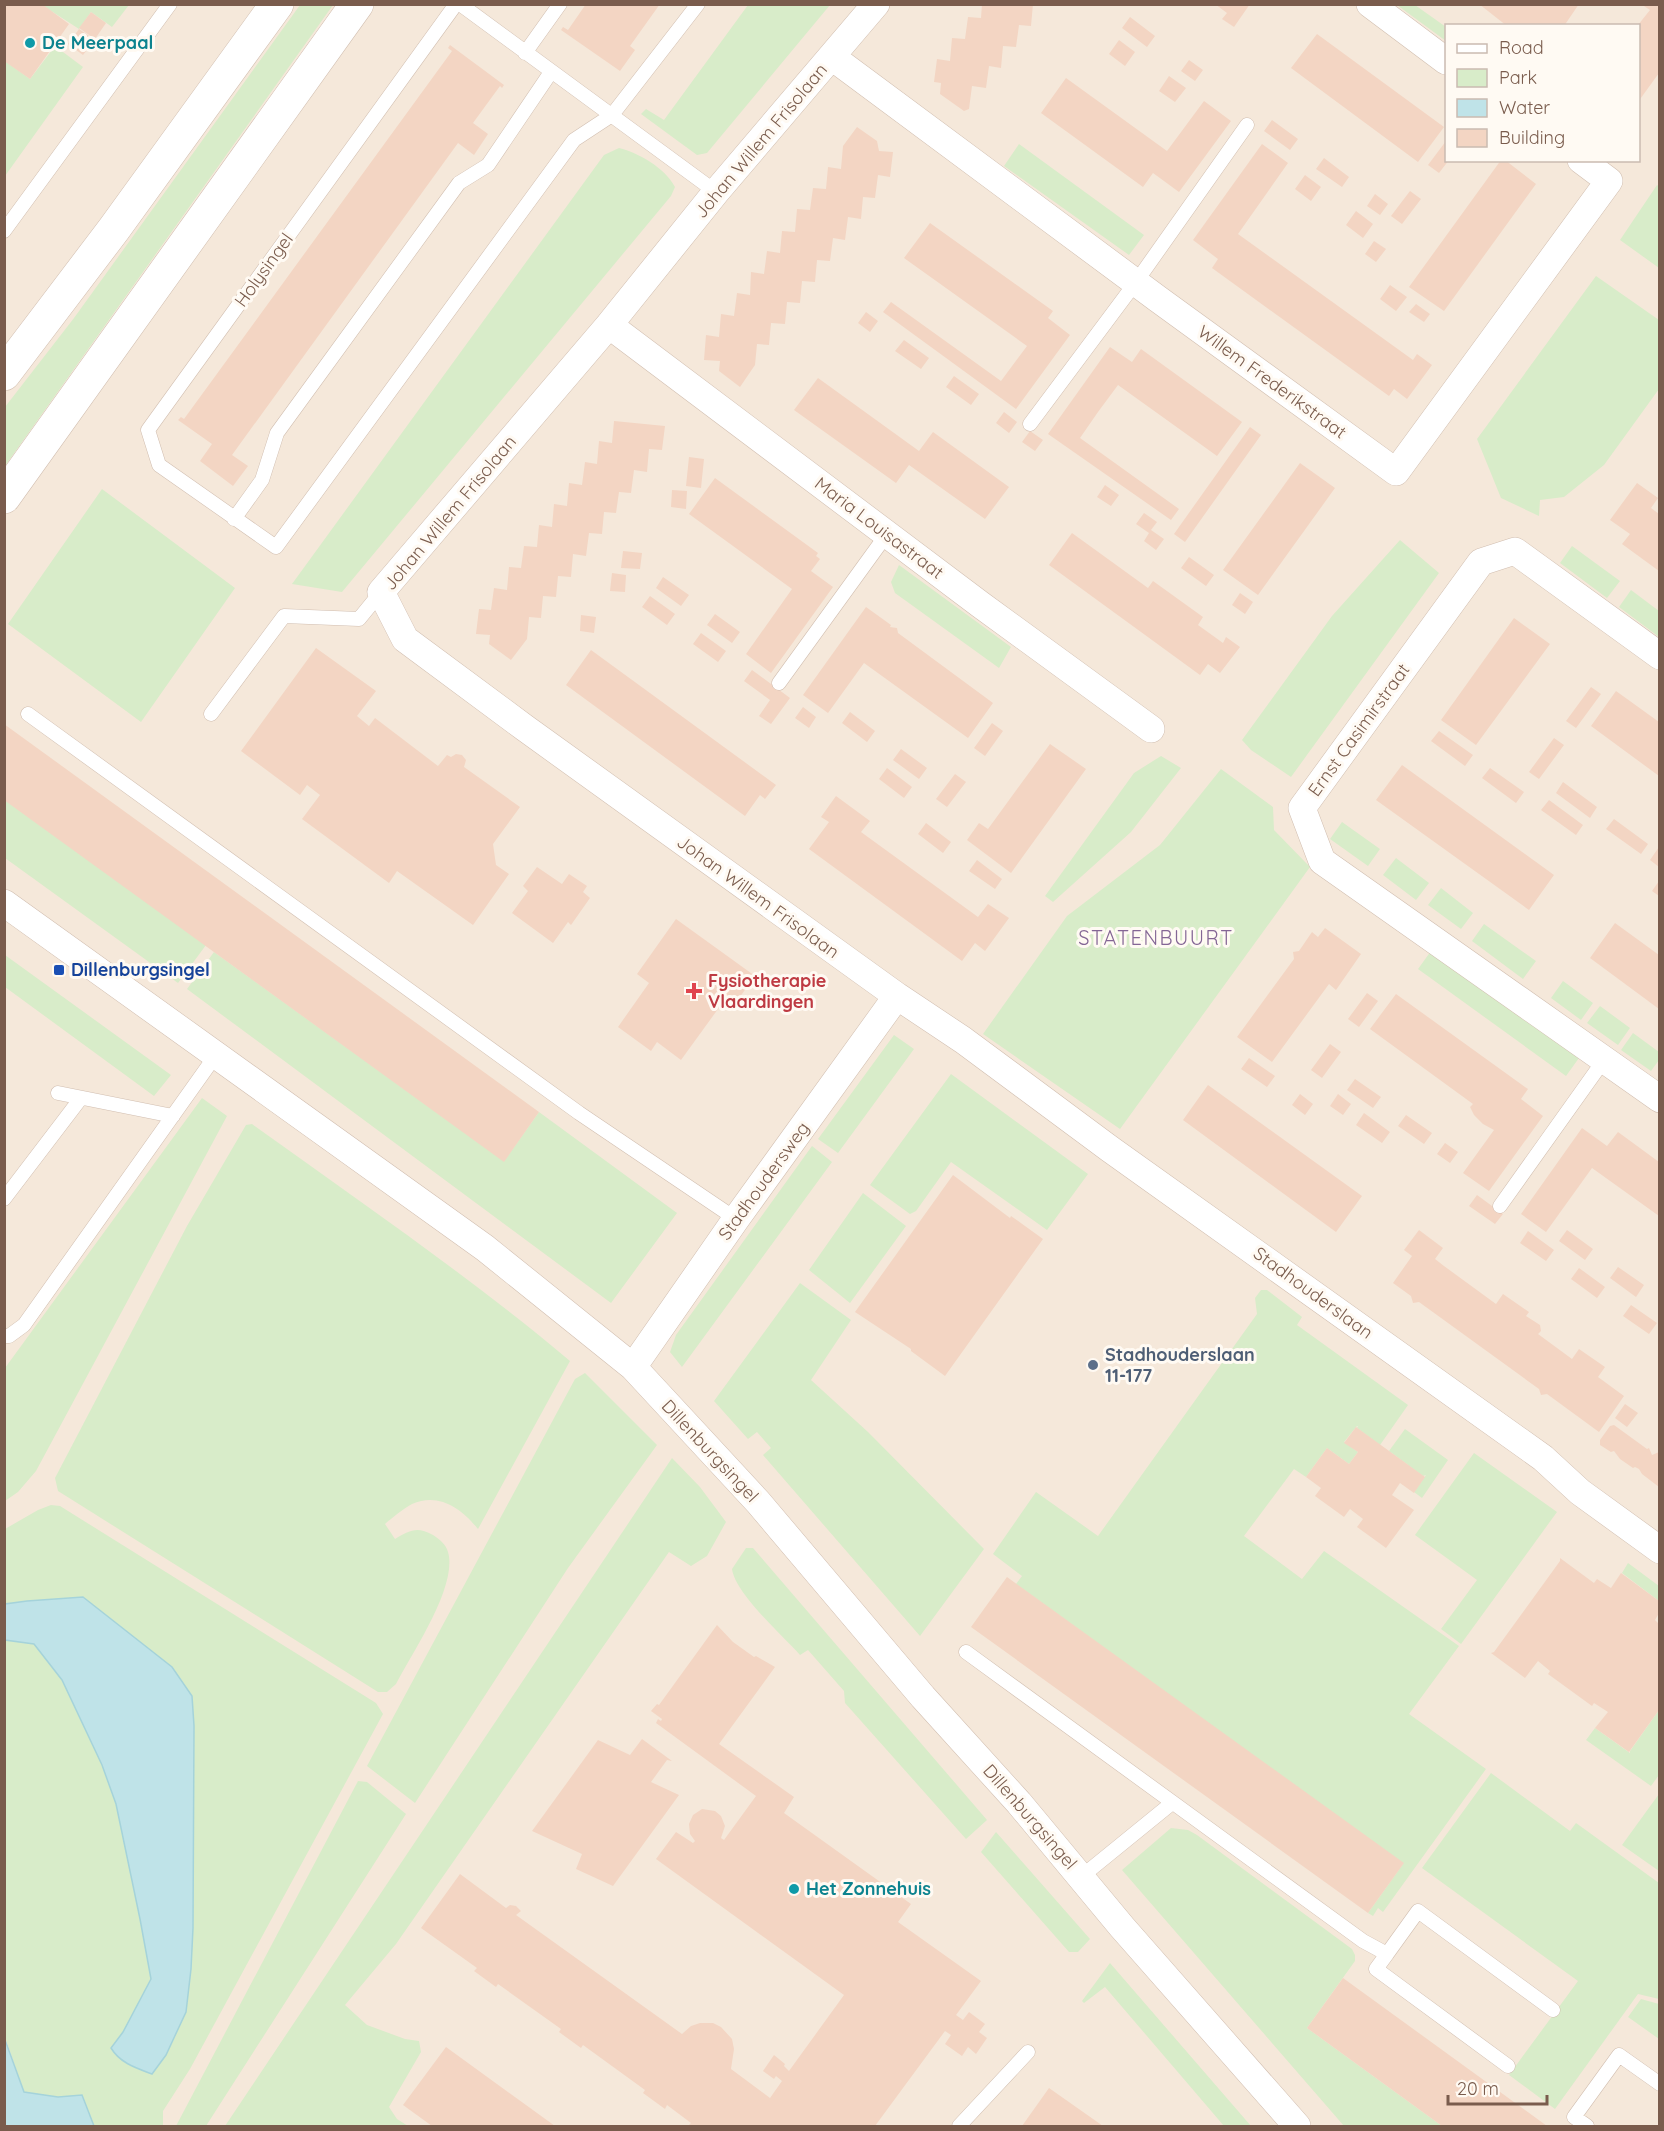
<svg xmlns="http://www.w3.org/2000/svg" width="1664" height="2131" viewBox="0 0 1664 2131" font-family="Quicksand,sans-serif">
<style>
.residential{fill:#f5e8da;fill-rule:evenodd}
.green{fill:#d8ecc9}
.water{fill:#bfe3e8;stroke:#a5d3da;stroke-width:1.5}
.building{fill:#f3d5c3}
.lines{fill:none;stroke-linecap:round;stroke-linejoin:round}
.service-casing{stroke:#d1beb0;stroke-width:15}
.minor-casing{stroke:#d1beb0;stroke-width:28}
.tertiary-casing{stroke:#d1beb0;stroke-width:34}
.service{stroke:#fff;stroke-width:14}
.minor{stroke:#fff;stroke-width:27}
.tertiary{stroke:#fff;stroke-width:33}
.culture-dot{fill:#0f9aa8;stroke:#fffaf3;stroke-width:2}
.transit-dot{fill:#1a4fb4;stroke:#fffaf3;stroke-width:2}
.health-dot{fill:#e0444e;stroke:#fffaf3;stroke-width:2}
.service-dot{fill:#5c6f8a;stroke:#fffaf3;stroke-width:2}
.labels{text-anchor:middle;stroke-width:6;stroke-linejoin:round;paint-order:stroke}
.culture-label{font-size:18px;font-weight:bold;fill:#0d838f;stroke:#fffaf3;text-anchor:start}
.street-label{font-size:18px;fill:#7a5c4d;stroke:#fffaf3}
.transit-label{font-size:18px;font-weight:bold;fill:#164399;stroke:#fffaf3;text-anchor:start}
.health-label{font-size:18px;font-weight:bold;fill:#be3a42;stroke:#fffaf3;text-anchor:start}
.service-label{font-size:18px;font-weight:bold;fill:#4e5e75;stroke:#fffaf3;text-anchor:start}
.neighbourhood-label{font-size:20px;letter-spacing:1.5px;fill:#846695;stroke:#fffaf3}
</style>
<rect width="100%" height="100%" fill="#fdf6ec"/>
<path class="residential" d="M5,5H1659V2126H5ZM1446,26H1638V160H1446Z"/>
<path class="green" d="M42,5H129L112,27L91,12L79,29Z
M300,5H333L5,466V407L74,318Z
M748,5H830L707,153L697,155L641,114L646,109L664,120Z
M1397,5H1415L1446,27V41Z
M55,46L83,67L5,176V61L30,79Z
M1019,144L1144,235L1129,255L1004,166Z
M619,148C639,153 665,168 675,187L671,196L342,592L292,584L604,155Z
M1657,185L1660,187L1659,268L1620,240Z
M1596,276L1659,320V389L1604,465L1564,497L1540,500L1539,516L1501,498L1477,439Z
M102,489L235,588L141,722L8,624Z
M1400,540L1439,573L1291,777L1251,750L1242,740L1332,616Z
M1572,546L1620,581L1607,598L1560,563Z
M899,565L1011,647L999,668L895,593L891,582Z
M1631,590L1659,611V637L1619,607Z
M1161,756L1181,768L1131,832L1053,902L1045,896L1134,773Z
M1221,769L1273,807L1274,830L1310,867L1120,1129L983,1034L1067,916L1160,845Z
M5,800L206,945L178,983L5,858Z
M1342,822L1380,849L1368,866L1330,839Z
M1396,858L1429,883L1416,900L1383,875Z
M1441,888L1473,913L1461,929L1428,905Z
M1484,924L1536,961L1523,979L1472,941Z
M1431,951L1579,1058L1566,1076L1418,969Z
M214,952L504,1161L539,1112L677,1213L611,1303L187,989Z
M5,955L171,1075L154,1096L5,987Z
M1563,981L1593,1003L1581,1020L1551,998Z
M1600,1006L1630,1028L1618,1045L1587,1023Z
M1633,1033L1659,1052V1060L1651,1071L1621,1050Z
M894,1035L914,1049L838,1153L818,1139Z
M951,1074L1088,1174L1047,1230L951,1162L916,1211L910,1214L870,1185Z
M202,1098L227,1116L36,1471L18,1492L5,1501V1368Z
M252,1124C359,1201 469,1276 570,1361L478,1529C462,1509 439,1492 412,1504C403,1509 393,1517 385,1524L395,1539C410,1530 417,1526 433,1535C439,1539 446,1544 448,1552C458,1586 412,1653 396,1684L387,1692H378L58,1491L55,1478L187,1226L246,1125Z
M812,1146L832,1162L682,1367L670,1352L676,1335Z
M863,1193L906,1226L850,1303L809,1270Z
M800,1283L851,1320L811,1380L868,1432L984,1549L920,1636L763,1455L771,1448L757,1432L748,1439L714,1401Z
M1261,1290H1267L1302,1317L1297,1325L1408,1405L1380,1445L1357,1428L1358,1426H1357L1344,1442L1358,1452L1349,1464L1327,1448L1306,1477L1294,1469L1244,1536L1302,1579L1324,1551L1459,1646L1409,1714L1486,1769L1383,1912L1378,1908L1373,1916L1368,1913L1403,1864L1016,1584L1022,1576L993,1554L1036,1492L1098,1536L1257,1314L1255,1298Z
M585,1373L657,1445L568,1568L415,1803L367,1766L575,1379Z
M1405,1429L1448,1460L1422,1498L1414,1492L1426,1475L1423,1476L1389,1451Z
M1474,1453L1557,1512L1461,1644L1441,1629L1477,1580L1415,1535Z
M672,1458L700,1487L726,1522L707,1556L691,1566L669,1552L396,1944L345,2005L367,2025L405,2039L419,2041L421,2052L389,2107L397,2119L408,2126H225Z
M51,1505L60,1506L376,1703L383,1714L190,2069L163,2111V2126H94L82,2095L58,2097L24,2092L5,2037V1640L34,1644L62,1680L102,1765L116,1804L140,1919L151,1979L123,2032L111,2048L131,2066L152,2073L166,2055L176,2035L191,1969L194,1726L192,1696L27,1601L5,1604V1529L38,1510Z
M746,1548H753L987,1820L966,1839L845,1703L844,1691L808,1650L800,1655C782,1635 735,1593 732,1569Z
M1628,1563L1659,1586V1601L1622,1573Z
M1659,1710V1775L1651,1786L1586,1740L1595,1728L1630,1753V1751Z
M1491,1773L1570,1831L1576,1823L1659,1883V1999L1638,1994L1555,2109L1509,2075L1578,1981L1422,1868Z
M358,1781L367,1782L406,1814L206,2126H176Z
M1659,1794V1871L1622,1845Z
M1171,1828L1188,1830L1197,1835L1352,1949L1355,1955V1961L1307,2028L1442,2126H1344L1122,1870Z
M996,1832L1090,1939L1078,1952H1069L981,1852Z
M1110,1963L1251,2126H1224L1105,1987L1084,2003L1082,2001Z
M1641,1999L1659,2004V2039L1628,2017Z"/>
<path class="water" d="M83,1597L172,1667L192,1696L194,1726L193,1928L191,1969L186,2012L166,2055L152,2074C136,2068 120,2063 111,2048L123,2032L151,1979L140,1919L116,1804L102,1765L62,1680L34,1644L5,1640V1604L27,1601Z
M4,2037L24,2092L58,2097L82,2095L94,2126H5Z"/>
<path class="building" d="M4,4H42L69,24L30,79L4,61Z
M586,4H660L630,46L635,50L620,71L561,30L563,27L568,30Z
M982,4H1033L1031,26L1019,25L1016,47L1003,46L1001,68L989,66L986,88L972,86L969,109L964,111L940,94L941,83L934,82L937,59L950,61L952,38L965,39L968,17L981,18Z
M1215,4H1250L1234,27L1222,19L1227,13Z
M1479,4H1579L1564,26H1507Z
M1641,4H1659V73L1638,102V25L1650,10Z
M91,12L106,23L95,39L79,28Z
M1130,17L1155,36L1147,47L1122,28Z
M79,29L95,40L83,55L68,44Z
M1317,34L1444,127L1418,162L1291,68Z
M1119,40L1135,52L1125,66L1109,54Z
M450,45L504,85L502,88L500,86L473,123L488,134L474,155L458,143L232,455L248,466L233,486L200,461L212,444L178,420L181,417L184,419L452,51L448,48Z
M1189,60L1203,70L1195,81L1181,71Z
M1169,76L1186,88L1175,102L1159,91Z
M1066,78L1167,151L1204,101L1231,121L1179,192L1153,173L1143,187L1041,113Z
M1272,120L1298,139L1290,150L1264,131Z
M857,127L877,141L879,151L893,152L890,177L878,175L875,198L863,197L861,219L848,217L845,240L833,238L830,261L817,260L815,282L802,281L800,303L787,302L785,324L771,323L769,345L757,344L755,365L740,387L719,371L720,361L704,360L706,335L719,337L721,314L734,316L737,293L750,295L751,272L764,274L767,251L780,253L782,231L795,232L797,209L810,210L813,188L826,189L828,167L841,169L843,146Z
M1446,141V160H1449L1439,173L1428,165Z
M1262,144L1288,163L1238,234L1413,360L1417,354L1432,365L1407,399L1394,389L1389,396L1212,268L1218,259L1193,240Z
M1324,158L1349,177L1342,187L1316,169Z
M1501,160H1505L1536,184L1444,311L1409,287Z
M1305,175L1321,187L1311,201L1295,189Z
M1410,191L1421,199L1402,224L1391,216Z
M1375,194L1388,204L1380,215L1367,206Z
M1356,211L1373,224L1363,238L1346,225Z
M930,223L1053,311L1048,318L1070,335L1016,409L883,312L891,302L1001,381L1027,346L904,258Z
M1374,241L1386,249L1376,262L1365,254Z
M1390,285L1407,297L1396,311L1380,299Z
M1416,304L1430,314L1424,322L1409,312Z
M866,312L878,321L870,332L858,323Z
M904,340L929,358L921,369L895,351Z
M1110,347L1132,362L1141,349L1242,422L1217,456L1118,385L1098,412L1080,438L1179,509L1171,520L1048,434Z
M954,376L979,394L971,405L946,387Z
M818,378L919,451L933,432L1009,487L985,519L909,465L896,483L794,410Z
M1004,412L1017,422L1009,433L996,423Z
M614,421L665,426L662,450L649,449L647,472L634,470L631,493L619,492L616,513L604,512L602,534L589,533L586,556L573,554L571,577L558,576L556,597L543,596L541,618L529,617L527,639L511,660L489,644L490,635L476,634L479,609L491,610L494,588L507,590L509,567L521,568L524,546L537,547L539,525L552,527L554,504L567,506L569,483L582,485L585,462L597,464L599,441L612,443Z
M1250,427L1261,435L1185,542L1174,534Z
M1030,431L1043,440L1035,451L1022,442Z
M689,457L704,459L701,488L686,486Z
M1300,463L1335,488L1258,595L1223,570Z
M715,478L818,553L816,556L820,559L811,571L833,587L771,673L746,654L792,589L689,514Z
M1637,483L1658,498L1651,508L1659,514V571L1622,544L1630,534L1610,520Z
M1105,485L1119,495L1111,506L1097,497Z
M672,490L687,491L686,509L671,507Z
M1144,513L1157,522L1151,530L1164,539L1156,550L1144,541L1149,533L1136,524Z
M1072,533L1148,588L1153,581L1203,617L1198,625L1223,643L1226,637L1240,647L1220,673L1208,664L1200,675L1049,565Z
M623,551L642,553L640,569L621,568Z
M1189,557L1214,575L1206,586L1181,568Z
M612,573L626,575L625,592L610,591Z
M663,577L689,595L681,606L656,588Z
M1240,593L1253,602L1245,614L1232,605Z
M650,596L675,614L667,625L642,607Z
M866,607L891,625L890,627L897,628L898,633L993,703L968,738L864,663L828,713L803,695Z
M715,614L740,632L732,643L707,625Z
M581,615L596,617L594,633L580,631Z
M1514,618L1550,644L1476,745L1441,720Z
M701,633L726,651L718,662L693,644Z
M316,648L376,691L357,716L369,726L375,718L438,766L447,755L451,757L456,754L462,755L466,760L464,767L520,807L493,844L496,865L509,874L473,925L397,871L389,883L302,819L320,795L307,785L300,795L241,751Z
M591,650L776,785L765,799L760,795L745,816L566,685Z
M752,670L790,698L771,724L759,716L770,700L744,681Z
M1591,687L1601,694L1576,728L1566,721Z
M1616,691L1659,722V776L1591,726Z
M803,707L816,717L809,728L795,718Z
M850,712L875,731L867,742L842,723Z
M992,723L1003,731L985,756L974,748Z
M4,724L539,1112L504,1162L4,800Z
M1439,731L1473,755L1465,766L1431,741Z
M1554,738L1564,745L1539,779L1529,772Z
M1050,744L1086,769L1011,873L967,840L979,823L988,829Z
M901,749L927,768L919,779L893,760Z
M1402,765L1554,875L1529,910L1376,800Z
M887,768L912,787L904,798L879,779Z
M1490,768L1524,792L1516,803L1482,778Z
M955,774L966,782L947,807L936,799Z
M1563,782L1597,807L1590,818L1556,793Z
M836,796L870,821L861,832L978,917L988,904L1009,918L985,951L975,943L962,961L809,849L829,822L821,817Z
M1549,800L1583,825L1576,835L1541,810Z
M1614,819L1648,844L1641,854L1606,829Z
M926,823L951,842L943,853L918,834Z
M1659,847V867L1650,860Z
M977,860L1002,879L995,889L969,871Z
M537,867L562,884L569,874L587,886L583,892L590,898L571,925L568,922L553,943L512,913L528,891L523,886Z
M1659,881V896L1652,891Z
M676,919L755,976L734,1005L726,998L681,1060L657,1042L651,1051L618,1027L649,983L637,974Z
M1615,923L1659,955V1009L1590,958Z
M1325,928L1361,954L1336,990L1329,984L1272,1062L1237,1037L1294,959L1293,952L1299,951L1312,932L1318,937Z
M1367,993L1378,1001L1359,1027L1348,1019Z
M1396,994L1525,1087L1528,1089L1521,1099L1543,1116L1489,1191L1463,1173L1494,1130L1483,1124L1474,1115L1470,1107L1473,1104L1370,1029Z
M1330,1044L1341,1052L1322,1078L1311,1070Z
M1249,1058L1275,1076L1267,1087L1241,1069Z
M1355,1079L1381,1097L1373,1108L1347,1090Z
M1208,1085L1362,1196L1336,1232L1183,1120Z
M1300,1094L1313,1104L1305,1115L1292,1105Z
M1338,1094L1351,1104L1343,1115L1330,1106Z
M1364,1113L1390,1132L1382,1143L1356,1125Z
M1406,1115L1432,1133L1424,1144L1398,1126Z
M1582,1128L1607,1146L1618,1132L1659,1162V1216L1592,1168L1546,1232L1521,1214Z
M1445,1143L1458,1152L1450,1163L1437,1154Z
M953,1175L1010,1218L1011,1216L1043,1239L945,1376L911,1351V1349L855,1312Z
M1477,1195L1503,1214L1495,1224L1469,1206Z
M1419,1230L1443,1248L1435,1259L1444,1266L1496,1304L1503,1294L1529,1312L1526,1316L1540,1325L1541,1331L1538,1334L1572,1359L1579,1349L1605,1367L1598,1377L1624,1396L1599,1432L1547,1394L1541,1395L1539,1389L1419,1302L1413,1303L1411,1296L1393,1283L1412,1256L1404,1250Z
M1567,1230L1593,1249L1585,1260L1559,1241Z
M1528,1231L1554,1250L1546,1261L1520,1243Z
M1618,1267L1644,1285L1636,1297L1610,1278Z
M1579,1268L1605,1287L1597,1298L1571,1279Z
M1631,1305L1657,1323L1649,1334L1623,1316Z
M1625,1404L1638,1413L1627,1427L1615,1418Z
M1614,1425L1647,1449L1649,1448L1652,1455L1659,1452V1487L1642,1474L1639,1469L1635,1467L1633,1468L1620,1459L1614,1451L1611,1452L1600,1445V1440L1610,1426Z
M1356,1427L1425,1477L1414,1493L1400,1483L1392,1495L1414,1510L1386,1548L1357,1527L1363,1519L1350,1509L1344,1517L1315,1496L1321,1488L1306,1477L1327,1448L1349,1464L1358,1452L1344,1443Z
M1560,1558L1594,1583L1597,1579L1611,1588L1621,1573L1659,1601V1613L1655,1620L1659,1624V1710L1629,1752L1595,1728L1608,1712L1594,1703L1592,1706L1548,1674L1550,1671L1538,1661L1525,1678L1491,1653L1494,1652L1560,1561Z
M1007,1577L1404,1863L1368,1913L971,1627Z
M717,1625L733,1642L754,1657L756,1656L775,1667L719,1744L794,1797L784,1813L911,1904L898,1922L981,1981L956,2015L963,2020L969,2012L985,2024L979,2032L987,2038L976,2054L968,2047L962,2056L945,2044L951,2035L945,2031L875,2126H688L691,2123L667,2105L665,2109L643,2093L645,2090L583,2045L581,2048L559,2032L561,2029L498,1984L496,1987L474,1971L477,1968L421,1928L460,1874L506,1908L510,1905L516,1906L521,1911L516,1915L682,2034L691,2026L700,2023H713L721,2027L732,2039L734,2049L731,2069L770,2098L782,2081L776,2076L774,2079L763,2071L774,2055L785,2064L784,2066L789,2071L844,1995L656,1859L676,1832L693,1843L695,1841L690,1834L689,1824L693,1815L702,1809L715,1811L721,1816L725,1826L721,1838L724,1840L756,1796L656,1723L658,1719L661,1721L662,1719L651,1711L657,1704L659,1705Z
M642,1739L672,1761L667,1760L651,1782L679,1795L613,1886L576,1869L582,1854L532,1831L598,1740L630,1755Z
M1343,1978L1547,2126H1442L1307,2028Z
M446,2047L555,2126H432L403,2105Z
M1049,2088L1103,2126H1022Z"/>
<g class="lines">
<defs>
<path id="service" d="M456,4L148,430L159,465L276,547L574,140L612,115L698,4
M460,4L716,192
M525,53L560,4
M4,231L170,4
M1030,424L1136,282L1247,125
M234,519L262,480L277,433L459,183L488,165L551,72
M779,683L887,534
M28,714L579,1113L736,1219
M211,714L284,616L359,619L381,592
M58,1093L173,1116
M4,1199L81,1098
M1500,1206L1604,1060
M4,1336H9L24,1325L216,1055
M966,1652L1363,1941L1387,1954L1376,1969L1508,2066
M1081,1877L1172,1803
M1387,1954L1418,1911L1553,2010
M959,2126L1028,2052
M1587,2126L1574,2117L1619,2055L1660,2084"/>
<path id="minor" d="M876,4L716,192L609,325L381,592L405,639L525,728L897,996L963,1040L1110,1149L1543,1458L1580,1492L1660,1550
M1370,4L1446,61
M832,57L1158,299L1396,472L1609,181L1581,160
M609,325L981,605L1151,729
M1660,656L1515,551L1481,562L1302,808L1322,861L1660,1099
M4,903L485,1248L633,1367L758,1502L923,1697L1019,1803L1122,1927L1297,2126
M633,1367L736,1219L897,996"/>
<path id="tertiary" d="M4,374L114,229L277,4
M4,497L357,4"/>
</defs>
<use href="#service" class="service-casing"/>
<use href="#minor" class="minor-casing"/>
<use href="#tertiary" class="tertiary-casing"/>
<use href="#service" class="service"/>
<use href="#minor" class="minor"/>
<use href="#tertiary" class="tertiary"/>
</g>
<g class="culture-dot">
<circle cx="30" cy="43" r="6"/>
<circle cx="794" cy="1889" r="6"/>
</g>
<rect class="transit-dot" x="53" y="964" width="12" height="12" rx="3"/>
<path class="health-dot" d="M691 982h6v6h6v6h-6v6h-6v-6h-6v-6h6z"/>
<circle class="service-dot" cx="1093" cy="1365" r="6"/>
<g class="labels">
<g class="culture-label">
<text x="42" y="49">De Meerpaal</text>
<text x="806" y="1895">Het Zonnehuis</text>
</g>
<g class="street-label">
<text transform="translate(761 141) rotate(-50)" y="6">Johan Willem Frisolaan</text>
<text transform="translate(264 270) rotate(-54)" y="6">Holysingel</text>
<text transform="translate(1272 382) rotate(36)" y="6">Willem Frederikstraat</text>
<text transform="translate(450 513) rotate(-50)" y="6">Johan Willem Frisolaan</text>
<text transform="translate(879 528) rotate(37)" y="6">Maria Louisastraat</text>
<text transform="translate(1359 730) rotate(-54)" y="6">Ernst Casimirstraat</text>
<text transform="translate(758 897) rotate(36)" y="6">Johan Willem Frisolaan</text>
<text transform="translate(764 1181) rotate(-54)" y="6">Stadhoudersweg</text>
<text transform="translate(1313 1293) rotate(36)" y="6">Stadhouderslaan</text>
<text transform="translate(710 1451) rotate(47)" y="6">Dillenburgsingel</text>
<text transform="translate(1030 1817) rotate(49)" y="6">Dillenburgsingel</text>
</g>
<g class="transit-label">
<text x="71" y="976">Dillenburgsingel</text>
</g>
<g class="health-label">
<text x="708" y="987">Fysiotherapie<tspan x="708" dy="21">Vlaardingen</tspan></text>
</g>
<g class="service-label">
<text x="1105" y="1361">Stadhouderslaan<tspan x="1105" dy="21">11-177</tspan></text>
</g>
<g class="neighbourhood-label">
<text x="1156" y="945">STATENBUURT</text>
</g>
</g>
<rect width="1664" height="2131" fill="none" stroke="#7a5c4d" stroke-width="12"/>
<rect x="1445" y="24" width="195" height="138" fill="#fffaf3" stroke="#cabbb1" stroke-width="1.5"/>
<rect x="1457" y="44" width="30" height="9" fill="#ffffff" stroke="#cabbb1" stroke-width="1.5"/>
<text x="1499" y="54" font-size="18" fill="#7a5c4d">Road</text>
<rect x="1457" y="69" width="30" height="18" fill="#d8ecc9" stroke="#cabbb1" stroke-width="1.5"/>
<text x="1499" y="84" font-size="18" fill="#7a5c4d">Park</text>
<rect x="1457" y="99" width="30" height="18" fill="#bfe3e8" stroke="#cabbb1" stroke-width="1.5"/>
<text x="1499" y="114" font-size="18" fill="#7a5c4d">Water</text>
<rect x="1457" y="129" width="30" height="18" fill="#f3d5c3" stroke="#cabbb1" stroke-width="1.5"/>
<text x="1499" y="144" font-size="18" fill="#7a5c4d">Building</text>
<path d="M1448 2095v9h99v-9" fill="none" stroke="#7a5c4d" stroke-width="3"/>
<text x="1457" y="2095" font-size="18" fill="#7a5c4d" stroke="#fffaf3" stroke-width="4.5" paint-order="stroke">20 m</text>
</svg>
